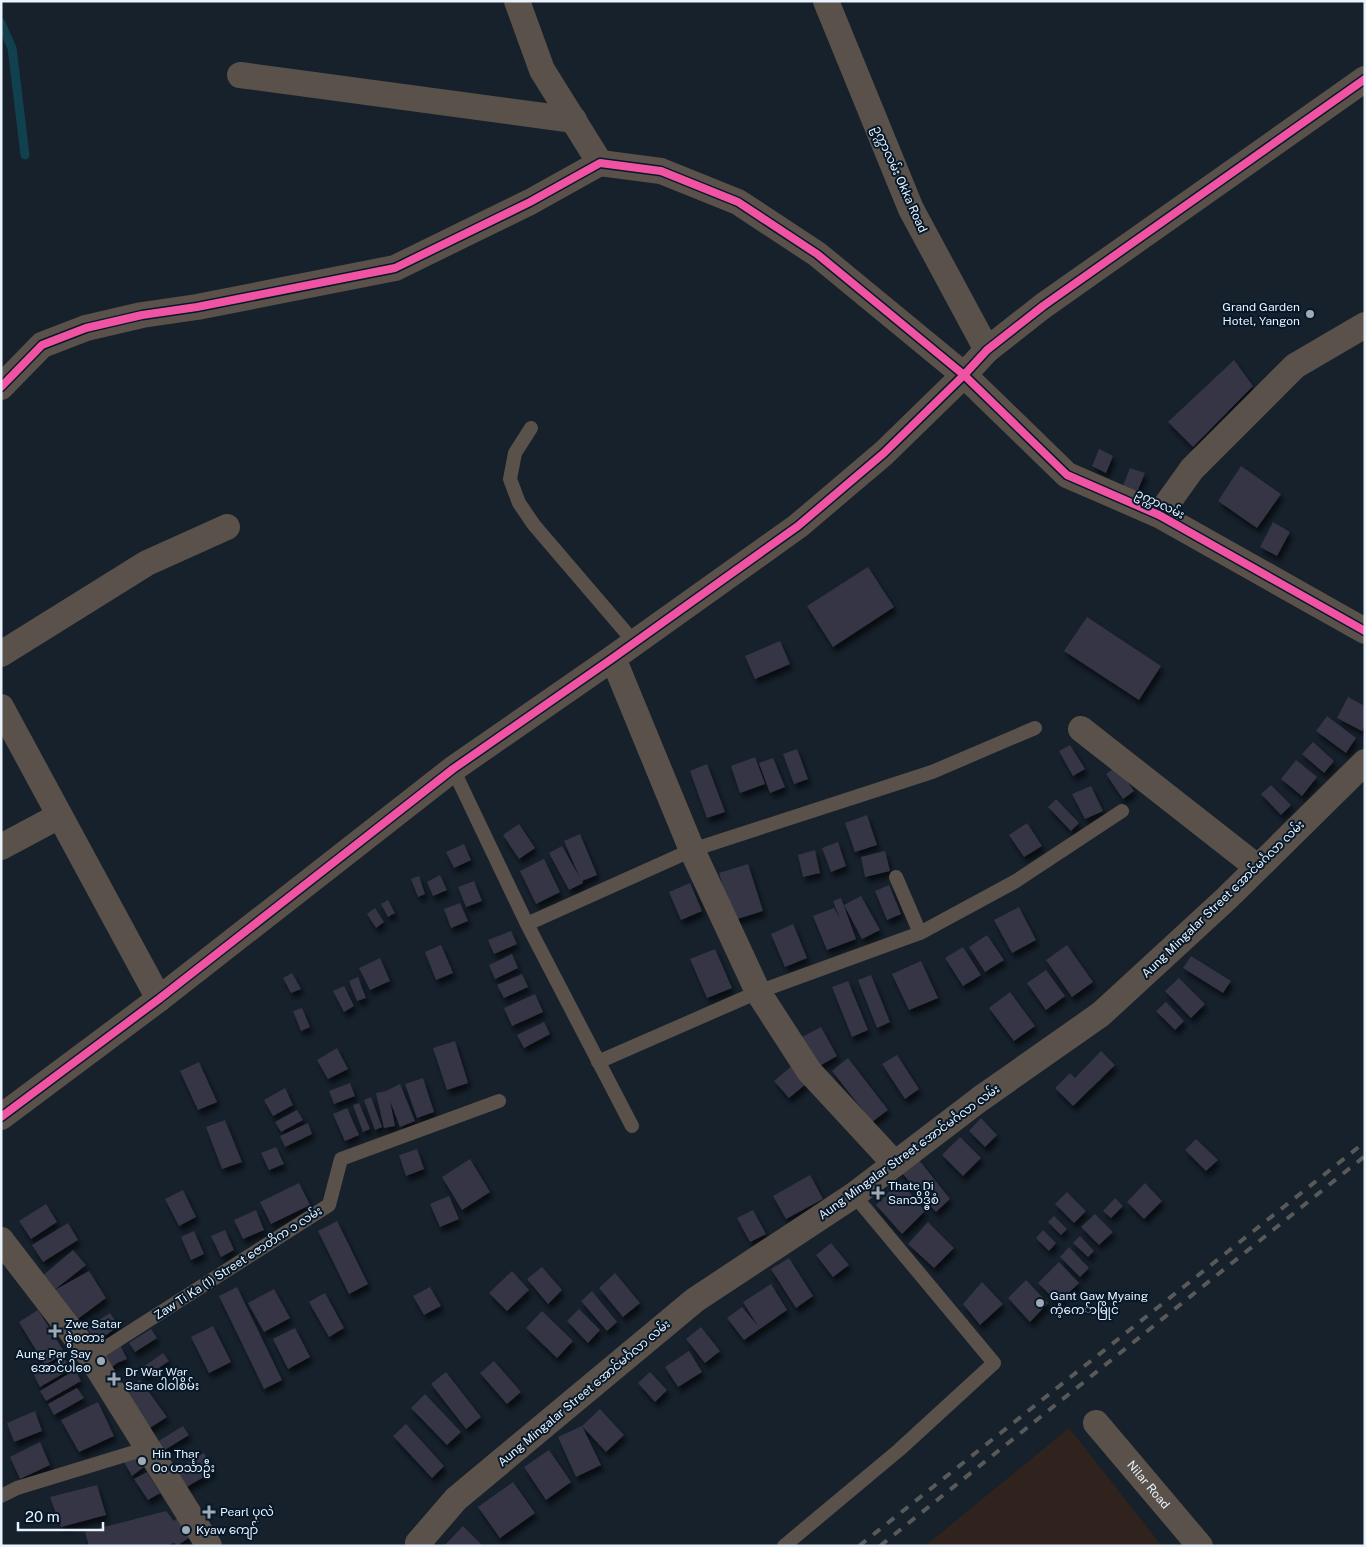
<svg xmlns="http://www.w3.org/2000/svg" width="1366" height="1547" viewBox="0 0 1366 1547" font-family="'Public Sans','Noto Sans Myanmar',sans-serif">
<style>
.commercial{fill:#30231d}
.lines{fill:none;stroke-linecap:round;stroke-linejoin:round}
.stream{stroke:#11414e;stroke-width:9}
.building{fill:#353544;filter:url(#shadow)}
.lane{stroke:#5a524a;stroke-width:14}
.street{stroke:#5a524a;stroke-width:26}
.rail{stroke:#59595a;stroke-width:4;stroke-dasharray:9 9;stroke-linecap:butt}
.cycleway-casing{stroke:#061829;stroke-width:11}
.cycleway{stroke:#f153a3;stroke-width:8}
.poi-dot{fill:#9faab4;stroke:#061829;stroke-width:2}
.labels{text-anchor:middle;stroke-width:4;stroke-linejoin:round;paint-order:stroke}
.street-label{font-size:12px;fill:#e9f3fd;stroke:#061829}
.poi-label{font-size:12px;fill:#e9f3fd;stroke:#061829;text-anchor:start}
</style>
<defs>
<filter id="shadow"><feDropShadow dx="3" dy="5.5" stdDeviation="2.5" flood-color="#0009"/></filter>
</defs>
<rect width="100%" height="100%" fill="#16212c"/>
<path class="commercial" d="M1069,1428L1162,1546H925Z"/>
<g class="lines">
<path class="stream" d="M1,23L12,48L25,155"/>
</g>
<path class="building" d="M1234,360L1253,386L1193,447L1168,422Z
M1099,449L1113,456L1106,473L1092,466Z
M1241,466L1281,494L1257,528L1218,501Z
M1130,468L1145,473L1137,492L1123,486Z
M1273,522L1290,532L1277,556L1260,547Z
M868,567L894,607L833,647L807,606Z
M1087,617L1161,666L1139,700L1064,651Z
M780,641L790,664L755,679L745,656Z
M1348,697L1365,706V725L1362,731L1337,718Z
M1327,716L1356,738L1346,753L1316,731Z
M1313,742L1334,761L1324,773L1302,754Z
M1070,745L1085,769L1073,776L1059,751Z
M797,749L808,779L794,784L783,754Z
M755,757L765,784L740,793L731,766Z
M773,758L785,787L770,793L759,763Z
M1296,760L1317,777L1302,796L1281,779Z
M707,764L725,812L707,818L690,771Z
M1117,766L1134,791L1123,799L1106,774Z
M1271,785L1291,805L1281,815L1261,794Z
M1091,786L1103,811L1085,819L1072,794Z
M1056,799L1079,823L1071,831L1048,807Z
M867,815L877,845L855,852L845,823Z
M1027,823L1042,846L1024,857L1009,835Z
M519,824L535,848L519,859L503,835Z
M580,834L597,875L582,881L583,883L569,890L549,853L562,846L580,878L564,841Z
M838,842L846,866L831,872L822,848Z
M464,844L471,860L454,868L446,852Z
M815,850L820,873L803,877L798,855Z
M885,851L890,871L865,877L861,857Z
M544,859L560,892L536,904L520,871Z
M748,864L763,911L734,920L719,873Z
M440,875L447,890L433,896L427,882Z
M419,876L425,894L418,897L411,879Z
M474,881L482,901L466,907L458,887Z
M690,883L702,911L681,920L669,892Z
M889,885L901,914L887,920L875,891Z
M861,896L880,930L862,939L844,905Z
M841,898L856,939L827,950L813,916L834,908L840,919L833,901Z
M388,900L395,913L388,917L381,904Z
M460,903L468,921L451,928L444,909Z
M1019,907L1036,940L1012,953L994,920Z
M375,908L384,922L376,928L367,914Z
M793,924L807,958L785,967L771,934Z
M511,931L517,944L494,954L488,940Z
M987,935L1004,960L985,972L969,947Z
M441,945L453,973L436,980L425,952Z
M1067,945L1093,982L1072,997L1046,960Z
M963,947L981,975L963,986L945,958Z
M715,949L732,988L707,998L690,959Z
M512,954L518,968L495,979L489,965Z
M1191,956L1231,981L1223,993L1183,968Z
M380,958L390,981L370,990L359,968Z
M921,961L938,998L909,1010L892,974Z
M1046,970L1065,996L1046,1010L1027,983Z
M292,973L301,989L291,993L283,978Z
M522,974L528,987L504,998L497,985Z
M871,975L890,1022L877,1028L858,980Z
M358,977L366,998L357,1001L349,981Z
M1179,978L1205,1004L1191,1018L1165,991Z
M848,981L868,1030L852,1037L832,987Z
M344,986L354,1006L344,1012L333,991Z
M1010,992L1035,1026L1014,1041L989,1008Z
M535,994L543,1012L512,1026L504,1008Z
M1166,1002L1184,1021L1175,1030L1156,1011Z
M302,1008L310,1027L301,1031L293,1011Z
M544,1022L550,1034L524,1048L517,1035Z
M821,1027L837,1056L816,1068L800,1038Z
M455,1041L468,1083L447,1090L433,1048Z
M337,1048L348,1069L328,1079L317,1060Z
M1101,1051L1115,1065L1073,1106L1055,1088L1070,1073L1075,1078Z
M897,1055L919,1089L905,1099L882,1064Z
M848,1058L888,1110L872,1122L832,1071Z
M199,1062L217,1102L198,1110L180,1071Z
M792,1066L806,1084L789,1098L774,1081Z
M423,1078L434,1112L417,1118L405,1084Z
M350,1083L355,1096L334,1104L329,1091Z
M400,1084L415,1121L400,1127L390,1101L395,1126L384,1128L376,1093L386,1091Z
M285,1088L293,1105L273,1116L264,1100Z
M371,1097L382,1127L375,1130L364,1100Z
M359,1103L370,1129L363,1132L353,1105Z
M347,1108L359,1135L345,1141L333,1114Z
M297,1110L303,1120L281,1132L275,1122Z
M981,1118L997,1135L985,1147L969,1131Z
M225,1120L242,1162L222,1169L206,1127Z
M308,1123L312,1134L285,1147L280,1136Z
M960,1137L981,1158L963,1176L942,1155Z
M1196,1139L1218,1160L1206,1171L1185,1150Z
M276,1147L284,1164L269,1170L261,1153Z
M417,1149L424,1169L406,1176L399,1155Z
M915,1155L950,1199L936,1212L897,1167Z
M470,1159L490,1192L462,1210L442,1177Z
M810,1175L823,1199L786,1219L773,1196Z
M900,1181L925,1211L902,1234L876,1205Z
M299,1183L310,1205L271,1224L260,1202Z
M1145,1183L1162,1201L1144,1219L1127,1202Z
M183,1190L196,1217L179,1226L165,1199Z
M1067,1192L1086,1211L1074,1223L1055,1204Z
M449,1196L459,1219L440,1227L430,1204Z
M1115,1198L1123,1206L1111,1218L1103,1211Z
M46,1204L57,1222L31,1239L19,1221Z
M256,1210L264,1230L243,1239L234,1220Z
M753,1210L766,1234L750,1242L737,1218Z
M1095,1214L1113,1232L1099,1245L1081,1227Z
M1054,1216L1067,1229L1061,1235L1048,1222Z
M337,1221L368,1284L349,1294L318,1231Z
M928,1222L954,1248L934,1268L908,1244Z
M68,1223L78,1240L43,1262L32,1245Z
M225,1230L234,1250L221,1257L211,1236Z
M1043,1230L1056,1243L1049,1251L1036,1238Z
M194,1231L204,1254L191,1260L181,1237Z
M1080,1236L1094,1251L1088,1257L1073,1243Z
M831,1243L849,1265L833,1277L816,1255Z
M1069,1247L1089,1268L1080,1277L1060,1257Z
M73,1250L86,1265L53,1291L41,1277Z
M789,1258L813,1296L796,1308L771,1269Z
M1059,1262L1079,1283L1058,1303L1038,1283Z
M542,1267L562,1290L548,1304L527,1279Z
M89,1271L106,1298L75,1321L53,1291Z
M512,1271L529,1290L507,1311L489,1293Z
M615,1273L640,1303L623,1317L599,1288Z
M1026,1280L1048,1303L1030,1322L1008,1298Z
M982,1282L1003,1304L980,1325L963,1304Z
M771,1284L787,1310L744,1340L727,1318L742,1307L758,1326L743,1302Z
M237,1287L282,1380L264,1389L219,1296Z
M430,1287L441,1306L424,1315L413,1296Z
M274,1289L290,1318L264,1332L248,1303Z
M592,1291L617,1322L607,1331L581,1301Z
M325,1293L344,1328L329,1337L309,1302Z
M579,1309L600,1330L588,1343L567,1321Z
M38,1310L65,1353L45,1365L19,1322Z
M542,1311L573,1341L557,1358L526,1328Z
M110,1313L119,1326L96,1342L87,1328Z
M213,1326L231,1362L209,1373L191,1337Z
M701,1327L720,1351L705,1363L686,1339Z
M295,1328L310,1357L288,1369L273,1339Z
M151,1329L157,1338L135,1352L129,1343Z
M120,1345L127,1359L117,1363L104,1374L95,1360L110,1353Z
M689,1351L702,1372L678,1387L665,1367Z
M163,1353L169,1361L144,1378L139,1370Z
M64,1358L71,1369L40,1387L34,1375Z
M494,1361L521,1392L507,1404L480,1373Z
M75,1370L81,1381L46,1401L40,1391Z
M446,1372L481,1417L466,1429L431,1384Z
M650,1372L667,1390L655,1402L638,1383Z
M140,1380L167,1417L142,1433L119,1394Z
M77,1388L84,1398L54,1415L48,1404Z
M425,1394L461,1432L447,1445L411,1408Z
M98,1402L114,1436L79,1452L61,1420Z
M600,1409L624,1435L606,1452L582,1426Z
M35,1411L42,1431L14,1442L7,1423Z
M406,1424L444,1466L432,1478L393,1436Z
M183,1426L189,1435L163,1451L157,1442Z
M582,1426L601,1465L576,1477L558,1437Z
M40,1442L50,1465L20,1479L10,1457Z
M549,1450L571,1482L546,1500L524,1467Z
M204,1453L214,1471L185,1488L175,1470Z
M139,1457L144,1467L132,1476L124,1462Z
M147,1472L160,1493L148,1500L134,1479Z
M513,1482L535,1513L500,1538L478,1507Z
M97,1485L106,1515L61,1527L50,1497Z
M166,1511L174,1521L180,1516L192,1536L178,1545L174,1543L164,1546H89L85,1532Z
M463,1526L482,1545L444,1546Z"/>
<g class="lines">
<path class="lane" d="M531,428L515,453L510,479L519,503L534,525L635,643
M453,769L527,924L632,1126
M896,877L920,933
M527,924L692,850L932,772L1035,728
M598,1062L758,992L920,933L1016,881L1122,811
M91,1357L329,1205L341,1159L499,1101
M1,1496L17,1488L148,1448
M784,1546L899,1450L994,1363L854,1195"/>
<g class="street">
<path d="M517,1L542,70L600,163"/>
<path d="M826,1L911,209L987,350"/>
<path d="M240,75L574,120"/>
<path d="M1,387L42,345L86,328L142,315L197,307L395,268L530,202L600,163L661,171L738,202L817,254L964,375L1067,475L1159,515L1365,631"/>
<path d="M1159,515L1192,469L1295,366L1365,325"/>
<path d="M1,654L147,563L227,527"/>
<path d="M613,658L692,850L758,992L809,1071L895,1164"/>
<path d="M1,707L159,999"/>
<path d="M1081,729L1257,867"/>
<path d="M1,847L59,816"/>
<path d="M1,1117L159,999L453,769L613,658L798,526L884,453L964,375L987,350L1043,306L1365,79"/>
<path d="M1,1240L91,1357L209,1546"/>
<path id="s1" d="M1096,1423L1200,1546"/>
<path d="M418,1546V1543L456,1499L695,1300L854,1195L980,1099L1101,1014L1227,898L1365,762"/>
</g>
<path class="rail" d="M859,1546L1365,1142
M880,1546L1365,1156"/>
<defs>
<path id="cycleway" d="M1,387L42,345L86,328L142,315L197,307L395,268L530,202L600,163L661,171L738,202L817,254L964,375L1067,475L1159,515L1365,631
M1,1117L159,999L453,769L613,658L798,526L884,453L964,375L987,350L1043,306L1365,79"/>
</defs>
<use href="#cycleway" class="cycleway-casing"/>
<use href="#cycleway" class="cycleway"/>
</g>
<g class="poi-dot">
<circle cx="1310" cy="314" r="5"/>
<path d="M875.5 1185.5h5v5h5v5h-5v5h-5v-5h-5v-5h5z"/>
<circle cx="1040" cy="1303" r="5"/>
<path d="M52.5 1323.5h5v5h5v5h-5v5h-5v-5h-5v-5h5z"/>
<circle cx="101" cy="1361" r="5"/>
<path d="M111.5 1371.5h5v5h5v5h-5v5h-5v-5h-5v-5h5z"/>
<circle cx="142" cy="1461" r="5"/>
<path d="M206.5 1504.5h5v5h5v5h-5v5h-5v-5h-5v-5h5z"/>
<circle cx="186" cy="1530" r="5"/>
</g>
<g class="labels">
<g class="street-label">
<text transform="translate(900 179) rotate(66)" y="4">ဥက္ကာလမ်း Okka Road</text>
<text transform="translate(1160 504) rotate(26)" y="4">ဥက္ကာလမ်း</text>
<text transform="translate(1223 899) rotate(-44)" y="4">Aung Mingalar Street အောင်မင်္ဂလာ လမ်း</text>
<text transform="translate(909 1152) rotate(-36)" y="4">Aung Mingalar Street အောင်မင်္ဂလာ လမ်း</text>
<text transform="translate(238 1263) rotate(-33)" y="4">Zaw Ti Ka (1) Street ဇောတိက ၁ လမ်း</text>
<text transform="translate(584 1393) rotate(-40)" y="4">Aung Mingalar Street အောင်မင်္ဂလာ လမ်း</text>
<text dy="4" stroke="none"><textPath href="#s1" startOffset="81">Nilar Road</textPath></text>
</g>
<g class="poi-label">
<text x="1300" y="311" text-anchor="end">Grand Garden<tspan x="1300" dy="14">Hotel, Yangon</tspan></text>
<text x="888" y="1190">Thate Di<tspan x="888" dy="14">Sanသိဒ္ဓိစံ</tspan></text>
<text x="1050" y="1300">Gant Gaw Myaing<tspan x="1050" dy="14">ကံ့ကေ်ာမြိုင်</tspan></text>
<text x="65" y="1328">Zwe Satar<tspan x="65" dy="14">ဇွဲစတား</tspan></text>
<text x="91" y="1358" text-anchor="end">Aung Par Say<tspan x="91" dy="14">အောင်ပါစေ</tspan></text>
<text x="125" y="1376">Dr War War<tspan x="125" dy="14">Sane ဝါဝါစိမ်း</tspan></text>
<text x="152" y="1458">Hin Thar<tspan x="152" dy="14">Oo ဟင်္သာဦး</tspan></text>
<text x="220" y="1516">Pearl ပုလဲ</text>
<text x="196" y="1534">Kyaw ကျော်</text>
</g>
</g>
<rect width="1366" height="1547" fill="none" stroke="#e9f3fd" stroke-width="5"/>
<path d="M18 1522v8h85v-8" fill="none" stroke="#e9f3fd" stroke-width="2.5"/>
<text x="25" y="1522" font-size="15" fill="#e9f3fd" stroke="#061829" stroke-width="4" paint-order="stroke">20 m</text>
</svg>
